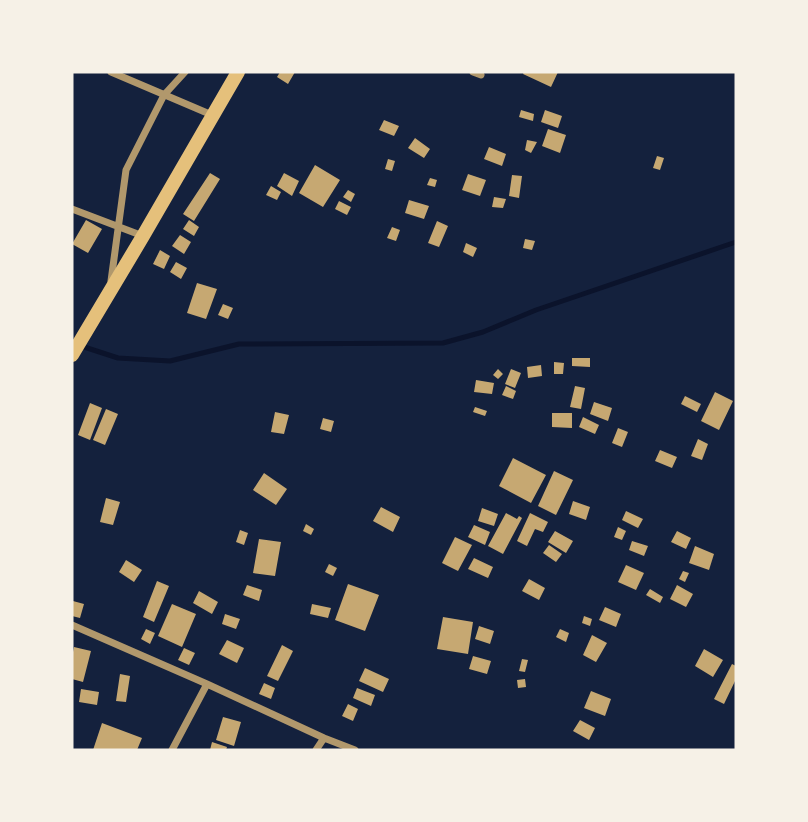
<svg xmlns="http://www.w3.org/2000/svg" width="808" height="822" viewBox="0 0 808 822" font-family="'Alegreya Sans',sans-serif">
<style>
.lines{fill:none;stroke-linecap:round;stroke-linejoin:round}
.stream{stroke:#0b132b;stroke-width:5}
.building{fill:#c6a872}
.minor{stroke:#b1986c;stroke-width:7}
.trunk{stroke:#e5c07b;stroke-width:14}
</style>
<rect width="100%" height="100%" fill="#14213d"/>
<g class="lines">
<path class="stream" d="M78,345L118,358L170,361L239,344L443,343L483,332L536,310L736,242"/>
</g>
<path class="building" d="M280,72H295L288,84L277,77Z
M524,72H558L551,87L523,74Z
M521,110L534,114L533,121L519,117Z
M545,110L562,116L558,128L541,122Z
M384,120L399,126L394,136L379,130Z
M548,129L566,135L560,153L542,146Z
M415,138L430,149L424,158L408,148Z
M527,140L537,142L531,153L525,150Z
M489,147L506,154L502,166L484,159Z
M657,156L664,158L660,170L653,168Z
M388,159L395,161L392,171L385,169Z
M315,165L340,180L323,207L299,193Z
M210,173L220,179L194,221L183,214Z
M284,173L299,181L292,196L277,186Z
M468,174L486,180L480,196L462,190Z
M512,175L522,176L519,198L509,196Z
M430,178L437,180L435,187L427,185Z
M271,186L281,192L277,200L266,195Z
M348,190L355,194L351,202L343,197Z
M494,197L506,199L503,208L492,207Z
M409,200L429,206L424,219L405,213Z
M339,201L351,207L347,215L335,209Z
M86,220L102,229L88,253L72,244Z
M189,220L199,227L194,236L183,229Z
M437,221L448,226L439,247L428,243Z
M392,227L400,230L396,241L387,238Z
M180,235L191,242L184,254L172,246Z
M525,239L535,241L532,250L523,248Z
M466,243L477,248L473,257L463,252Z
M160,250L170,256L164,269L153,264Z
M176,262L187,268L181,279L170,272Z
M197,283L217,289L206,319L187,313Z
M223,304L233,308L228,319L218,315Z
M572,358H590V367L572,366Z
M554,362L564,363L563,374H554Z
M541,365L542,376L528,378L527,367Z
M498,369L503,374L498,379L493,375Z
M511,369L521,373L515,388L505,384Z
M476,380L494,383L492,394L474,392Z
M506,386L516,391L513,399L502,395Z
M575,386L585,388L581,409L570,407Z
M715,392L733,401L719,430L701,421Z
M685,396L701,404L697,412L681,404Z
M594,402L612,408L608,421L590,414Z
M90,403L102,408L90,440L78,435Z
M475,407L487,411L485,416L473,412Z
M106,409L118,414L105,445L93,440Z
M275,412L289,415L284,434L271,432Z
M552,413H572V428L552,427Z
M583,417L599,425L595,434L579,427Z
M323,418L334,421L331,432L320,429Z
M618,428L628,432L622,447L612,443Z
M698,439L708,444L702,460L691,456Z
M660,450L677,457L672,468L655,461Z
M513,458L546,475L531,503L499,486Z
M554,471L573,480L556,515L538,506Z
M264,473L287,489L276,505L253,490Z
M106,498L120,502L113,525L100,522Z
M573,501L590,507L586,520L569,514Z
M381,507L400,517L393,532L373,521Z
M482,508L498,514L494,526L478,521Z
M626,511L643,519L638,528L622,520Z
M506,513L517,519L519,516L522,518L503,554L488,546Z
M530,513L548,522L543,532L535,529L527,546L517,541Z
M306,524L314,529L311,535L303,531Z
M474,525L490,532L485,545L468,537Z
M618,527L626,531L622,540L614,537Z
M240,530L248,533L244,545L236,542Z
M555,531L573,541L566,553L548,542Z
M677,531L691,538L686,549L671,542Z
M455,537L472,545L458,571L442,563Z
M259,539L281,542L275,576L253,573Z
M632,541L648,546L644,556L629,550Z
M549,545L562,554L556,562L543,553Z
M695,546L714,554L709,570L689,563Z
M474,558L493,567L488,578L468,569Z
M126,560L142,570L134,582L119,572Z
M329,564L337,568L333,576L325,572Z
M626,565L644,573L636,590L618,582Z
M683,571L689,573L685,582L679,579Z
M529,579L545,588L539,600L522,591Z
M157,581L169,586L154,622L143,617Z
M348,584L379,595L365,631L335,620Z
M247,585L262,590L259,601L243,595Z
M677,585L693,594L686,607L670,599Z
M650,589L663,597L660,603L646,595Z
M199,591L218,602L212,614L193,603Z
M73,601L84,604L80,618L72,616Z
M172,604L196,614L182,647L158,636Z
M312,604L331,608L328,618L310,614Z
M605,607L621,614L616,627L599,620Z
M225,614L240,619L236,629L222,624Z
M584,616L592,619L590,626L582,623Z
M443,617L473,622L468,654L437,649Z
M479,626L494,631L490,644L475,639Z
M146,629L155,633L150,644L141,639Z
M560,629L569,633L566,642L556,637Z
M592,635L607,643L596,662L583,655Z
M227,640L244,648L237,663L219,654Z
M282,645L293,651L278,681L267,676Z
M74,647L91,651L83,682L72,679V657Z
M184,648L195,653L189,665L178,660Z
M704,649L723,660L713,677L695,666Z
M473,656L491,661L487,674L469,669Z
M522,659L528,660L525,672L519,671Z
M732,664L736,666V679L724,704L714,699Z
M365,668L389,679L383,692L359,681Z
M120,674L130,676L126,702L116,701Z
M525,679L526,687L518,688L517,680Z
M264,683L275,688L271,699L259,694Z
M357,688L375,695L371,706L353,698Z
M81,689L99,692L97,705L79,702Z
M591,691L611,699L605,716L584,708Z
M348,704L358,709L353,721L342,716Z
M223,717L241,722L234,746L216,740Z
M580,720L595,728L589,740L573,731Z
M102,723L142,738L137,750H93Z
M212,742L227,747L226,750H210Z"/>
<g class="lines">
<path class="minor" d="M111,72L212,115
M473,72L481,75
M72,209L143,236
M111,281L126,170L164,95L185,72
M72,625L207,684L324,738L355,750
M172,750L207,684
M316,750L324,738"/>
<path class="trunk" d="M72,355L143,236L238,72"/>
</g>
<rect width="808" height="822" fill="none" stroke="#f6f1e7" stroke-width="147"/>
</svg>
